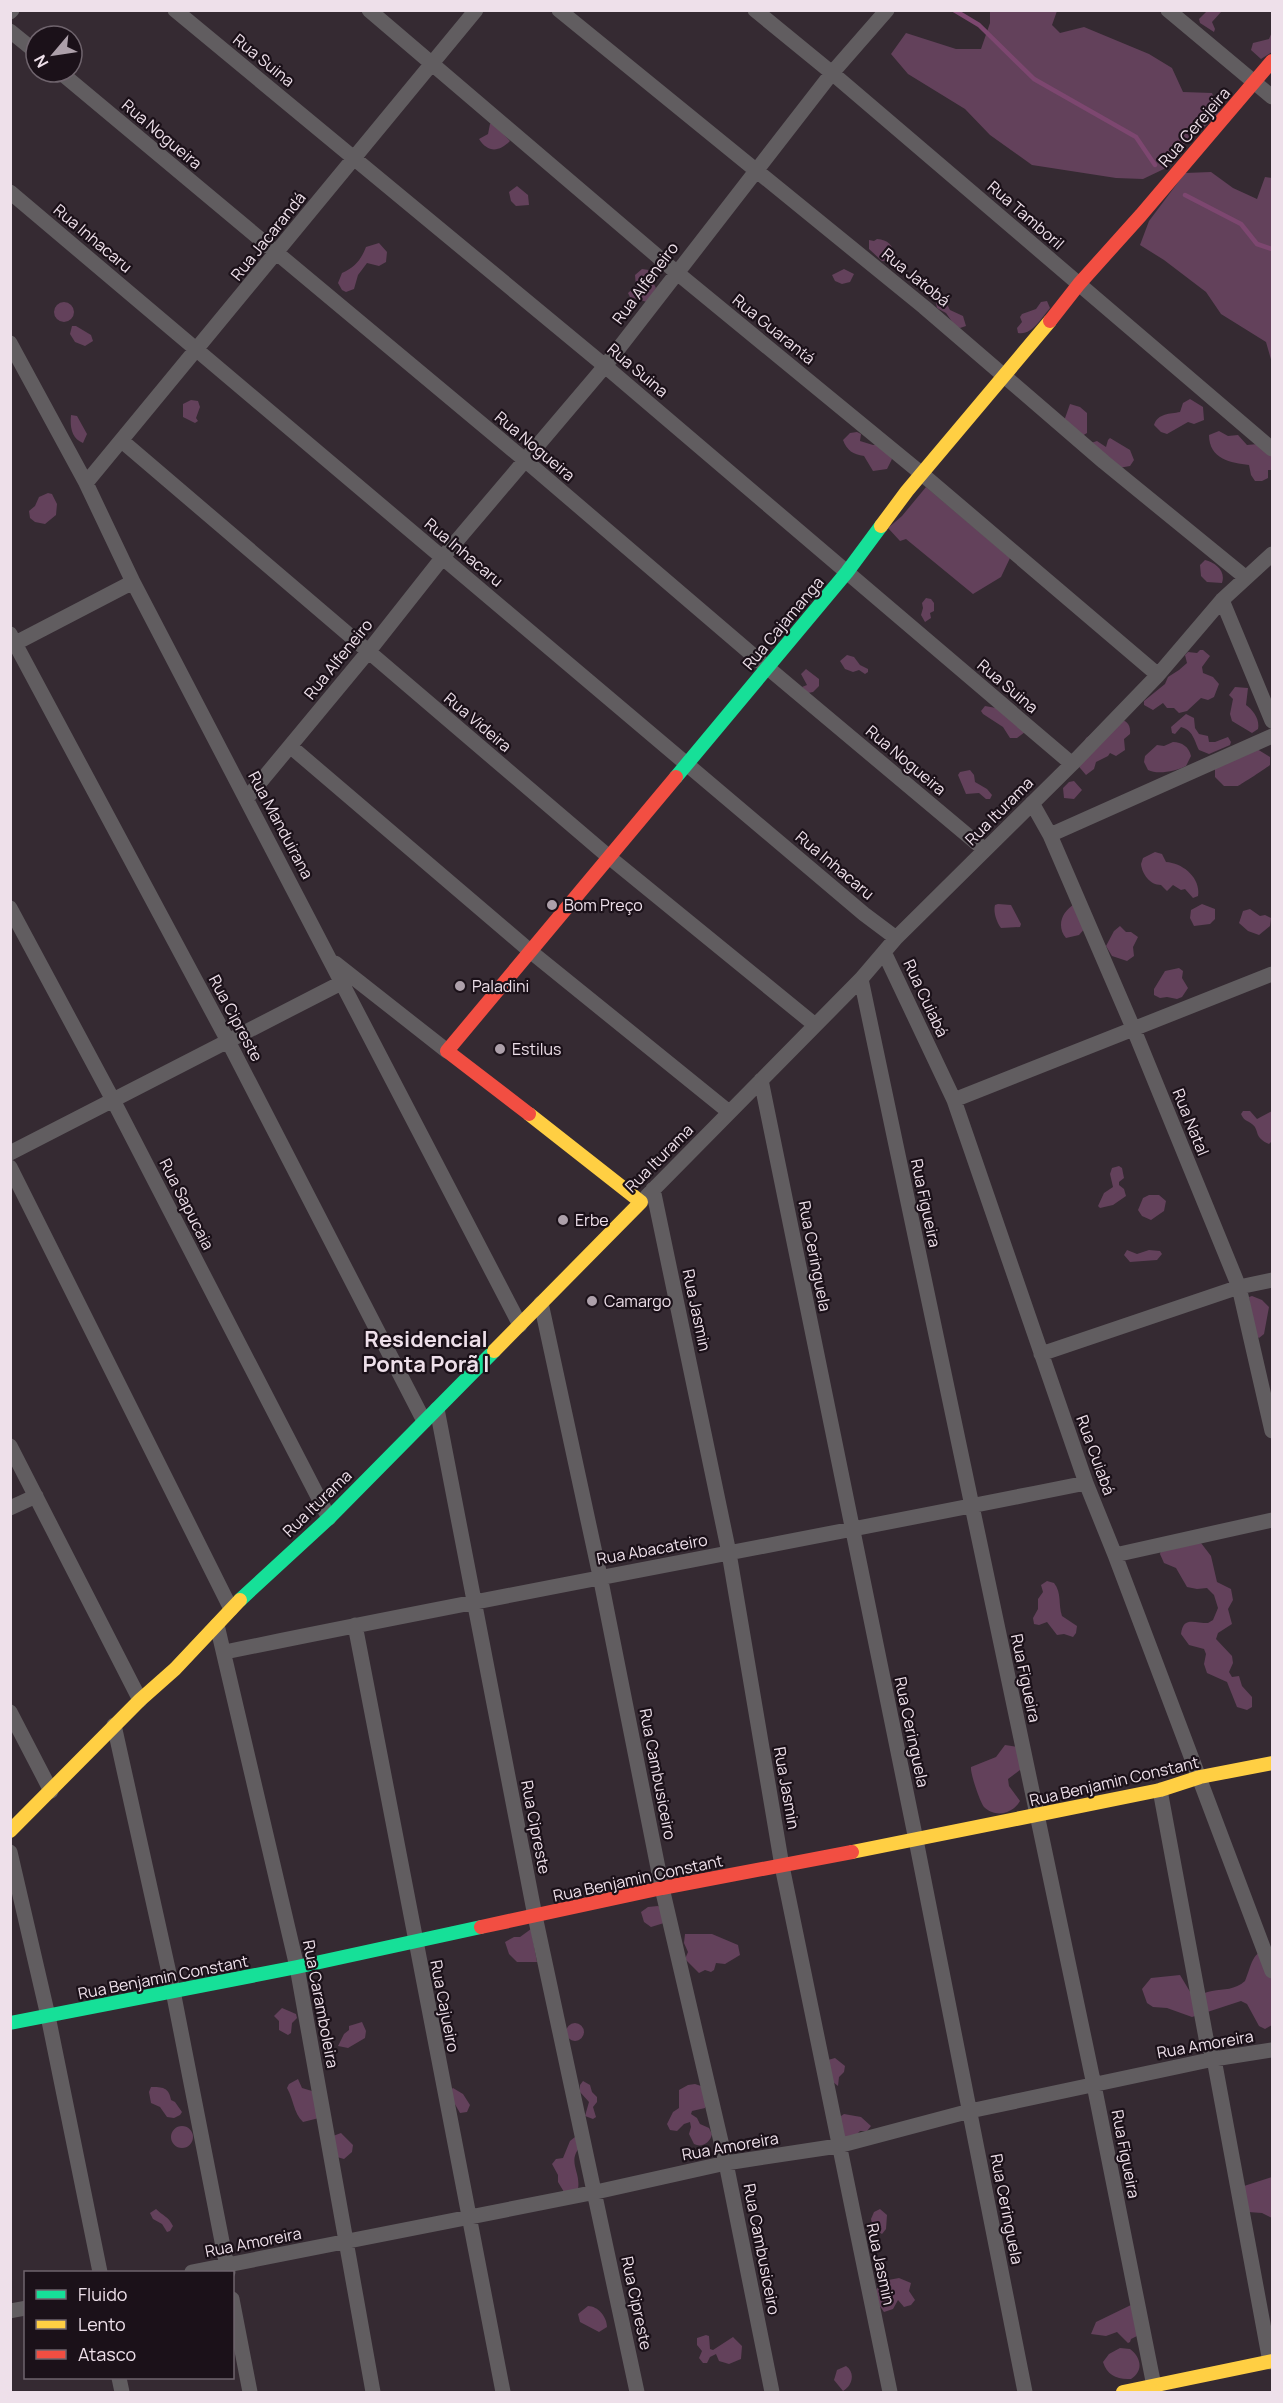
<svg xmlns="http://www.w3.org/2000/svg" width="1283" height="2403" viewBox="0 0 1283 2403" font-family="Manrope,sans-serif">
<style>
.green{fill:#63415b}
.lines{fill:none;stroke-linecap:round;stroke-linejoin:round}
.stream{stroke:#7d4770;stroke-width:4.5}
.street{stroke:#615d60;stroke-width:15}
.fast{stroke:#16e098;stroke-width:14}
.slow{stroke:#ffcf43;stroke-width:14}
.jam{stroke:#f24e42;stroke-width:14}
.poi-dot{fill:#ada0aa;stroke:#1b1119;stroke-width:2}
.labels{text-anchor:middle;stroke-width:4.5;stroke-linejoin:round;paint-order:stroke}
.street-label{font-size:16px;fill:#eee0ea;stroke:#1b1119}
.poi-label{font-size:16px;fill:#eee0ea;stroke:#1b1119;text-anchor:start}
.district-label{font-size:22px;font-weight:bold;fill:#eee0ea;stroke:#1b1119}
</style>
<rect width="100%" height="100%" fill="#352a32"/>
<path class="green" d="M990,11H1057L1052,25L1060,33L1084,27L1149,54L1172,68L1183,92L1212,93L1220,113L1181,147L1166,168L1143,179L1116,178L1032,165L990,135L965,109L908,74L891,54L906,33L956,49H981L990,23Z
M1207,11L1221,12L1212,22L1215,29L1214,32L1200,23L1199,19Z
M1272,32V52L1261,59L1251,50L1253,43L1269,39Z
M492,122L510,141C499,152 488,153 479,139L488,134L490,124Z
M1211,172L1233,188L1257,199L1265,177L1272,178V363L1266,342L1221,314L1206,292L1164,260L1140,245L1149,221L1185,173Z
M517,186L528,195L529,205L516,206L511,201L509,192Z
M877,239C891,240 896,249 892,262L882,261L869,249V240L874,241Z
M379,243L387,252L386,262L379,266L367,263L358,275L354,289L346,292L342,290L338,283L342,273C355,267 361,260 366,247Z
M642,269L649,270L650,277L656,288L647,302L630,297L628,293L636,286L635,275Z
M844,269L854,274L850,282L842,284L835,281L832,275Z
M941,299L947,304L950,310L963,316L966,326L960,328L955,326L946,313L937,308L936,303Z
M1047,301L1050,308C1042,317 1032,336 1018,333L1017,328L1022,322L1020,317L1022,314L1036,309L1041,302Z
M54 312a10 10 0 1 1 20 0a10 10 0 1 1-20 0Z
M72,326H76L91,335L93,341L85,346L75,342L70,334Z
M1190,399L1203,407L1204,420L1194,424L1188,422L1167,434L1161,432L1154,425C1158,413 1170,414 1180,412L1183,403Z
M191,400L198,401L200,407L196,418L198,421L195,423L183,417V404Z
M1070,404L1080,407L1087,413V433L1082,436L1064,421Z
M71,415L77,416L87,434L83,443C71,438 70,426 71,415Z
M1219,431L1228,436L1238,435L1247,445L1258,444L1272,455V470H1268V478L1262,481H1255L1251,475L1249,465C1231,463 1209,459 1209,435Z
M857,432L861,434L860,441L873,445L883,444L892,459L887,469L873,471L864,456C853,454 847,451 843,440L850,433Z
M1110,438L1130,450L1134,460L1130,466L1113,469L1088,444L1097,441L1106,447L1108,440Z
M926,487L1010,558L1001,577L973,594L906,539L900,541L888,528L902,516Z
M48,493L52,494L57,504L56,515L45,524L35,522L30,518L29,511L35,506L39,497Z
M1205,560C1216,563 1226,571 1222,583L1207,582L1201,576L1200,565Z
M926,598L931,599L934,603V611L930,613L931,618L925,622L921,615L923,608L922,603Z
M1200,650H1203L1210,656L1202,667L1203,673L1213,677L1219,684L1214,697L1208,700L1201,698L1187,711L1179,713L1174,708H1167L1163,703L1153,710L1144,705V701L1165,684L1168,677L1179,670L1187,663L1185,655L1188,652L1197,653Z
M847,655L854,657L860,665L868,669V672L865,674L859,670L853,672L845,669L840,661Z
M806,669L819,679V686L813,692L808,693L802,687L807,685L801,674Z
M1235,687L1248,688L1246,705C1253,710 1260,719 1258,729L1252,733L1232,721L1230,714L1233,699L1229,695Z
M985,706L996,708L1025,732L1017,738H1010L1003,727L983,714L981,711Z
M1186,714L1194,718L1195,728L1199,734L1208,736L1209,742H1215L1228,737L1231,742L1230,745L1209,754L1199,750C1194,740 1193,730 1181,727L1175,734L1172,733L1171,727Z
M1116,717C1126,721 1131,723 1130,734L1124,739L1125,750L1116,756L1110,753L1108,756L1096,762L1094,769L1086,775L1075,762L1086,738Z
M1173,742C1182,742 1189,747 1191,756L1186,766C1176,771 1158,775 1148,770L1144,762L1145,756L1157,745L1164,746Z
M1257,749L1270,757V765C1268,767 1240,785 1238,786C1236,786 1227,786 1224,786L1215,777V767Z
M970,770L974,775L975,782L987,789L992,795L990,799H986L979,793L966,794L958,775L960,772Z
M1074,781L1082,790L1074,799L1064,798L1063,788L1069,782Z
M1155,852L1162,854L1166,862C1183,863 1201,878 1198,896L1193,898L1185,889L1181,890L1173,885L1167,891L1161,885C1150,885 1142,874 1141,864L1143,858Z
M998,904L1011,905L1021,924L1020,927L1001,928C997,923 993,912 995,905Z
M1075,904L1089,909L1093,919L1079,935L1066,938C1056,926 1062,911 1075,904Z
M1202,904L1215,909V919L1210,924L1194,926L1190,918L1191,910Z
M1250,909L1260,916L1265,915L1271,918L1270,926L1259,935L1248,931L1239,923L1243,911Z
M1120,926L1126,932H1131L1138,937L1133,947L1134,956L1127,961L1112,956L1106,946L1114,931Z
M1179,968L1183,971L1182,978L1188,988L1182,997L1177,999L1167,997L1160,998L1154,995V989L1165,971Z
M1243,1111H1250L1257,1119L1272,1111L1271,1142L1269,1144C1253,1137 1260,1130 1252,1124C1247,1120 1244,1121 1241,1114Z
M1119,1166L1122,1168L1124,1178L1119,1182V1185L1124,1189L1126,1196L1113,1205L1100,1208L1098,1206L1104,1193L1113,1187L1110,1174L1112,1168Z
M1149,1195H1159L1166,1201L1164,1211L1151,1220L1142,1216L1138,1210L1143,1198Z
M1127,1250L1137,1254L1149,1250L1160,1251L1162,1254L1157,1260L1130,1262L1124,1255Z
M1252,1296L1262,1300L1269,1307L1264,1334L1259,1338L1254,1334L1249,1297Z
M1201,1543L1211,1556L1217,1582L1231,1589L1233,1600L1228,1609L1232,1624L1218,1633L1216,1639L1232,1656L1233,1663L1229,1672L1232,1677L1239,1676L1242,1686L1252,1697V1707L1247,1710L1237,1707L1227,1682L1207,1673L1204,1664L1206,1654L1204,1649L1189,1645L1181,1634C1183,1616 1194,1623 1208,1623L1213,1620L1218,1608L1214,1595L1207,1588L1197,1589L1187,1587L1176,1568L1164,1563L1160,1554L1161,1550Z
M1047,1581L1054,1583C1062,1593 1058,1604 1062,1616L1077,1626L1076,1633L1073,1637L1064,1634L1057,1635L1047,1622L1039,1625L1034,1624L1033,1618L1038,1609V1599L1043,1592L1041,1585Z
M1005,1745L1018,1747L1024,1767L1008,1779L1009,1786L1020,1801C1013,1814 995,1818 984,1807C980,1802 970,1773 971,1767L996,1757Z
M658,1906L661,1908L664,1923L651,1927L644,1922L641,1912L648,1907Z
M531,1929L537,1962H517L509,1954L505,1942L514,1937H520Z
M685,1934H712L738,1945L740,1955L725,1964L716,1963L714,1970L711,1972L705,1970L699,1973L685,1959L688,1952L684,1943Z
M1272,1947V2025L1265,2029L1259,2026L1247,2004L1241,2001L1192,2017L1167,2008L1153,2007L1147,2003L1142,1989L1151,1978L1180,1975L1192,1995C1200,1996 1205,1992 1212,1991C1224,1989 1235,1990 1245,1981C1252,1965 1251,1951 1272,1947Z
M282,2008L296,2014L297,2018L292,2023L291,2033L288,2035L279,2030V2021L274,2016Z
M362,2022L366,2031L365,2038L348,2048L338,2046L344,2034L349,2030V2026Z
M566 2032a9 9 0 1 1 18 0a9 9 0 1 1-18 0Z
M835,2058L845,2066L844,2072L839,2077L838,2086L833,2082L828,2060Z
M298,2079L302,2088L312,2091L323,2117L303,2122C293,2112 294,2100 287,2088L289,2084Z
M583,2081L590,2085L592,2092L597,2097V2102L593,2107L596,2117L593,2119L585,2116L589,2102L580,2092V2085Z
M695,2084L701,2086L706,2105L705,2108L692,2111L691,2114L697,2118L700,2124L709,2128L712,2134C710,2143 702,2148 694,2144L689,2134L691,2127L690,2122L684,2124L677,2131L670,2130L667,2124L673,2112L679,2108V2090L688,2085Z
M151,2087C162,2087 169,2087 171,2100L175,2102L182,2112L180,2115L174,2118L167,2117L160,2107L151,2103L149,2092Z
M453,2088L463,2094L470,2105L467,2112L460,2113L448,2092Z
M844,2114L861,2117L871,2126L867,2131H860L855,2136L845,2138L838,2118Z
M171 2137a11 11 0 1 1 22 0a11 11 0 1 1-22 0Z
M341,2133L353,2145L352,2152L344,2159L337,2157L333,2136Z
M575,2137H578L580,2147C567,2162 581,2172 578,2189L564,2192L558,2182V2175L552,2164L556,2159L563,2158L570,2141Z
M1272,2177V2218L1262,2213L1248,2212L1244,2186Z
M156,2209C163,2216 168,2216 173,2226L170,2231L167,2232L162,2224L153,2219L150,2213Z
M880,2209L887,2215L886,2229L882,2234L873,2228L871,2219L874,2212Z
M899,2278L911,2283L909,2291L915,2300L911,2305L904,2307L898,2300L893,2309L884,2312L872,2295L883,2281Z
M1131,2305L1137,2336L1131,2339L1130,2342L1128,2343L1117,2332L1106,2336L1091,2334L1096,2322Z
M588,2306C598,2306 607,2317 607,2327L599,2332L580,2322L578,2314Z
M706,2335L709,2336L710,2349L713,2350L733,2337L742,2346L741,2359L729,2364L719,2361L716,2354L710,2357L707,2363H703L699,2358L702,2351L697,2345V2338Z
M1120,2348L1130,2349C1141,2357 1144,2371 1131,2379C1117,2380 1107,2375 1103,2362L1109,2354Z
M846,2366C856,2373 852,2386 843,2391L834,2380L837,2370Z"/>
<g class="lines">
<path class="stream" d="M954,10L979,25L1034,79L1136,137L1155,165
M1185,195L1241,224L1257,244L1272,249"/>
<path class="street" d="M175,10L605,366L1072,764
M369,10L676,272L922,474L1158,675
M559,10L924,307L1104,462L1245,577
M755,10L832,73L1272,449
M1168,10L1272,97
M10,12L12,10
M10,31L36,52
M60,72L526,461L762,663L985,850
M10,192L864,914L896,938
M10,343L86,483L133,582L520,1325
M122,441L609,857L815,1025
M86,483L476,10
M1222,600L1272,721
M10,634L228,1041L424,1421
M10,646L133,582
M290,746L530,951L729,1112
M247,798L368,652L443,557L605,366L832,73L887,10
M1032,803L1050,835L1272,736
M1050,835L1134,1030L1239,1287L1272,1431
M10,908L113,1100L329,1518
M884,952L954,1100L1086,1483L1115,1555L1272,1971
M335,963L447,1051
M861,979L1094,2085L1154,2386
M761,1080L916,1840L1025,2392
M954,1100L1272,974
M10,1153L343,982
M10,1167L231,1609
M653,1189L729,1553L782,1866L890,2392
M647,1196L861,979L896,938L1072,764L1158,675L1222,600L1272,554
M541,1303L600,1576L662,1888L726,2163L772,2392
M1041,1354L1239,1287L1272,1280
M437,1409L535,1916L637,2392
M10,1446L140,1700
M10,1508L36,1496
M1115,1555L1272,1520
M217,1625L297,1967L373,2392
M355,1625L503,2392
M225,1652C511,1593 799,1541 1086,1483
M10,1712L51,1791
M114,1725L173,1991L228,2272
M1160,1790L1206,2038L1214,2059L1270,2362
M10,1852L48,2016L100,2272
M192,2272L596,2192L726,2163L838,2146L970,2111L1214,2059L1272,2050
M232,2299L250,2392
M10,2311L26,2308
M119,2378L122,2392"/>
<path class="fast" d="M676,777L847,572L881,526
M240,1600L329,1518L494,1351
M10,2023L297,1967L481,1927"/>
<path class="slow" d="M881,526L907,491L1050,321
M494,1351L641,1202L529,1114
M10,1831L140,1700L175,1669L240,1600
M852,1852L1160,1790L1200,1777L1272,1763
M1123,2392L1272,2361"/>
<path class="jam" d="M1050,321L1079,284L1141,215L1272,61
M529,1114L447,1051L676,777
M481,1927L662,1888L852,1852"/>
</g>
<g class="poi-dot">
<circle cx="552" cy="905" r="6"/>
<circle cx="460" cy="986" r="6"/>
<circle cx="500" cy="1049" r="6"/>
<circle cx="563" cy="1220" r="6"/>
<circle cx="592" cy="1301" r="6"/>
</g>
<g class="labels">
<g class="street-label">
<text transform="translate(264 60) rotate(39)" y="6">Rua Suina</text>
<text transform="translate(1194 127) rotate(-49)" y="6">Rua Cerejeira</text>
<text transform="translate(162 134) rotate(40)" y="6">Rua Nogueira</text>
<text transform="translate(1026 215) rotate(41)" y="6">Rua Tamboril</text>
<text transform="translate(268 236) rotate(-51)" y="6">Rua Jacarandá</text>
<text transform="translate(93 238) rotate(40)" y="6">Rua Inhacaru</text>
<text transform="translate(916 277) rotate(39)" y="6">Rua Jatobá</text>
<text transform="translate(645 283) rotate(-53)" y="6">Rua Alfeneiro</text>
<text transform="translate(774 329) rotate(39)" y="6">Rua Guarantá</text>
<text transform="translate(638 370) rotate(40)" y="6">Rua Suina</text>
<text transform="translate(535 446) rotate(40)" y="6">Rua Nogueira</text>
<text transform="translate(464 552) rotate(40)" y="6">Rua Inhacaru</text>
<text transform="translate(783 623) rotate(-50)" y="6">Rua Cajamanga</text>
<text transform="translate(338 659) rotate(-51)" y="6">Rua Alfeneiro</text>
<text transform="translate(1008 686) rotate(40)" y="6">Rua Suina</text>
<text transform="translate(478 722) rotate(40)" y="6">Rua Videira</text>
<text transform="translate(906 760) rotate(40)" y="6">Rua Nogueira</text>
<text transform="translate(999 811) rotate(-45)" y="6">Rua Iturama</text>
<text transform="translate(281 825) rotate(62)" y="6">Rua Manduirana</text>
<text transform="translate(835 865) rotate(40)" y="6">Rua Inhacaru</text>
<text transform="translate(926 998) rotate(65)" y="6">Rua Cuiabá</text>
<text transform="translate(236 1018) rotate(62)" y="6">Rua Cipreste</text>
<text transform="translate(1191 1122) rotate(68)" y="6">Rua Natal</text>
<text transform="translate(659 1158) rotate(-45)" y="6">Rua Iturama</text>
<text transform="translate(926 1203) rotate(78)" y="6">Rua Figueira</text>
<text transform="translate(187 1204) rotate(63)" y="6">Rua Sapucaia</text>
<text transform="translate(815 1256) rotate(79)" y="6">Rua Ceringuela</text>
<text transform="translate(697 1310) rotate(78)" y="6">Rua Jasmin</text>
<text transform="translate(1096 1455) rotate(70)" y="6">Rua Cuiabá</text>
<text transform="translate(317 1503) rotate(-44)" y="6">Rua Iturama</text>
<text transform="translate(652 1549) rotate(-10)" y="6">Rua Abacateiro</text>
<text transform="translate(1026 1678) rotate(78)" y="6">Rua Figueira</text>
<text transform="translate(912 1732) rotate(78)" y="6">Rua Ceringuela</text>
<text transform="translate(658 1774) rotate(79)" y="6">Rua Cambusiceiro</text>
<text transform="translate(1114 1781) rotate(-13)" y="6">Rua Benjamin Constant</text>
<text transform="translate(787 1788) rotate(80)" y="6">Rua Jasmin</text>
<text transform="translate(536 1827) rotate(79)" y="6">Rua Cipreste</text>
<text transform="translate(638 1878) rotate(-12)" y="6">Rua Benjamin Constant</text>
<text transform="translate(163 1977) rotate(-11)" y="6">Rua Benjamin Constant</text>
<text transform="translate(321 2004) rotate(79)" y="6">Rua Caramboleira</text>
<text transform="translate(445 2006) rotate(79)" y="6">Rua Cajueiro</text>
<text transform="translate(1205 2044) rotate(-10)" y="6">Rua Amoreira</text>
<text transform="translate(730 2146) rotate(-10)" y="6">Rua Amoreira</text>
<text transform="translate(1126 2154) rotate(79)" y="6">Rua Figueira</text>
<text transform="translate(1007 2209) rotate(79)" y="6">Rua Ceringuela</text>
<text transform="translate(253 2242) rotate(-11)" y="6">Rua Amoreira</text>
<text transform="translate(762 2249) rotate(79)" y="6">Rua Cambusiceiro</text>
<text transform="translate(881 2264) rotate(78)" y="6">Rua Jasmin</text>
<text transform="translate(637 2303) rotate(78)" y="6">Rua Cipreste</text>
</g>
<g class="poi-label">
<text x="564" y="911">Bom Preço</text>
<text x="472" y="992">Paladini</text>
<text x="512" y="1055">Estilus</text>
<text x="575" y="1226">Erbe</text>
<text x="604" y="1307">Camargo</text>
</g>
<g class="district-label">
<text x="426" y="1347">Residencial<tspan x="426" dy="25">Ponta Porã I</tspan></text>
</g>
</g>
<rect width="1283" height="2403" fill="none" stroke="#eee0ea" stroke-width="24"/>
<rect x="24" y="2271" width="210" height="108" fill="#1b1119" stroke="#6f646d" stroke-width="1.5"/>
<rect x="36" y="2290" width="30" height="9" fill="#16e098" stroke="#6f646d" stroke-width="1.5"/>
<text x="78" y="2301" font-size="18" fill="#eee0ea">Fluido</text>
<rect x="36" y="2320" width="30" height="9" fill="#ffcf43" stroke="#6f646d" stroke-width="1.5"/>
<text x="78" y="2331" font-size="18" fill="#eee0ea">Lento</text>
<rect x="36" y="2350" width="30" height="9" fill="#f24e42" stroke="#6f646d" stroke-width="1.5"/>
<text x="78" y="2361" font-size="18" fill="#eee0ea">Atasco</text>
<g transform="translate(54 54) rotate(241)"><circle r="28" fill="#1b1119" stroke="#6f646d" stroke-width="1.5"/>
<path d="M0-4.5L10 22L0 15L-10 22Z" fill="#ada0aa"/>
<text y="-9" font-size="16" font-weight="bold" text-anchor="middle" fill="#eee0ea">N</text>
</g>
</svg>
